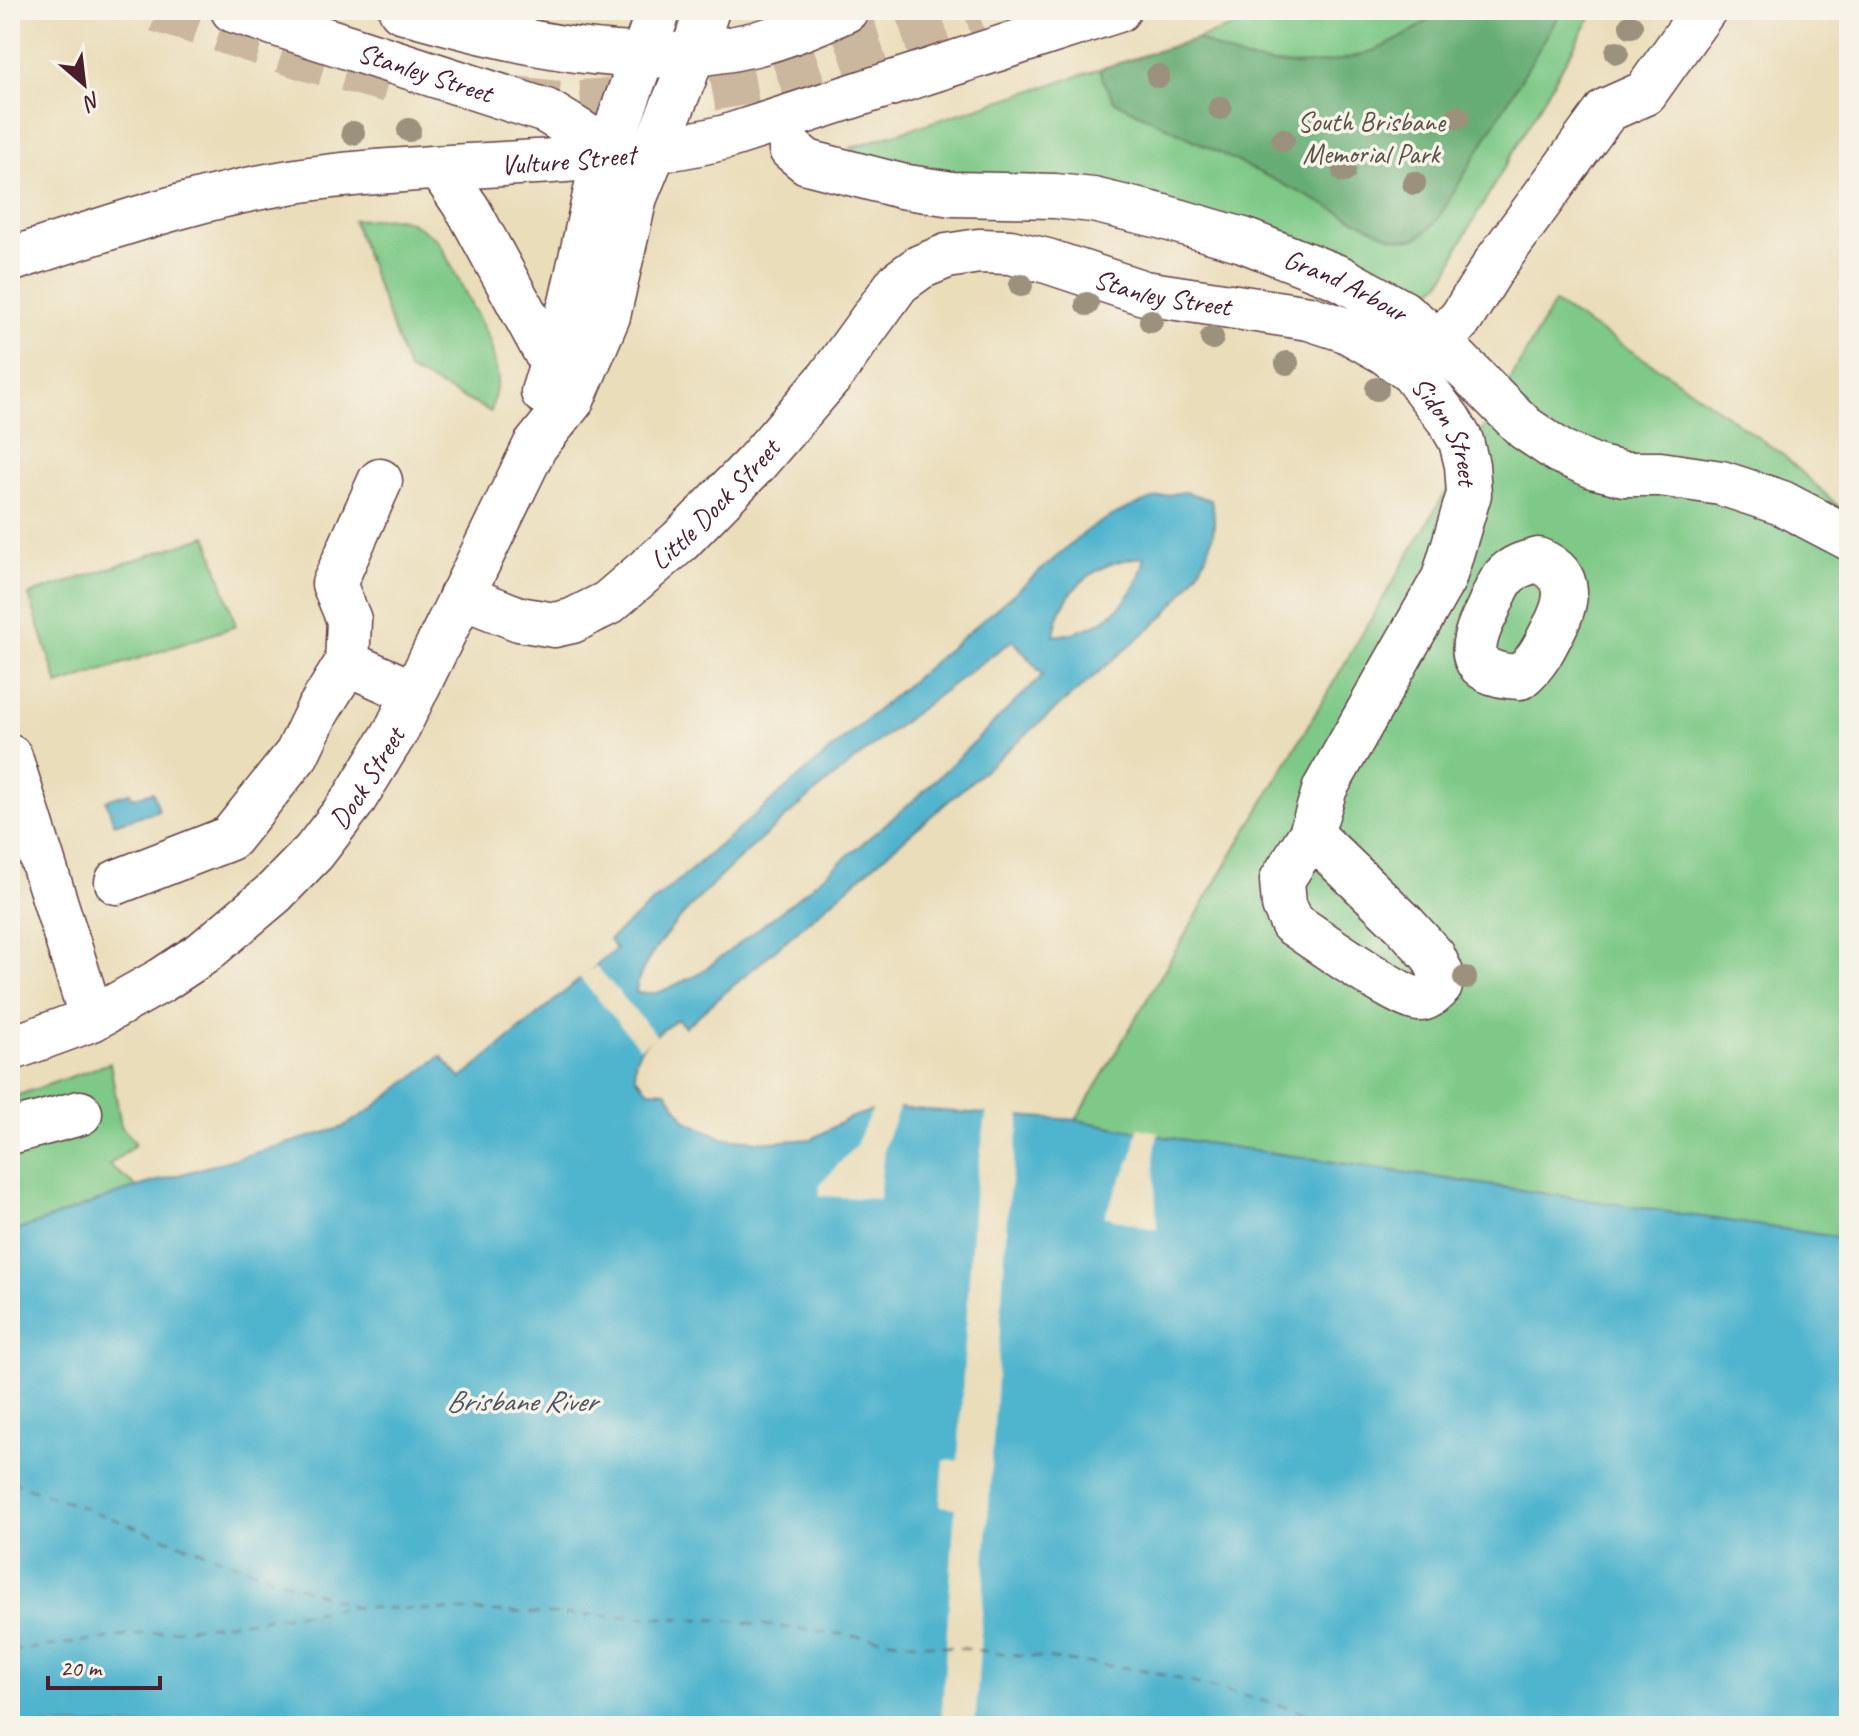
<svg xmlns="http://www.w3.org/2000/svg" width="1859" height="1736" viewBox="0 0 1859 1736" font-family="Caveat,sans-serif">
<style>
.green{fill:#7ec987;stroke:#647459;stroke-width:2}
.forest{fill:#66ad74;stroke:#586650;stroke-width:2}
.water{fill:#4fb4ce;stroke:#4c6a7c;stroke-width:2;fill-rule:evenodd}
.pier{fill:#eaddba}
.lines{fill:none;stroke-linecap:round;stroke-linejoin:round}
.ferry{stroke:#4c5364;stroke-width:2;stroke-dasharray:10 8;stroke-linecap:butt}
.minor-tunnel{stroke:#cab79d;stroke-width:44;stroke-dasharray:44 22;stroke-linecap:butt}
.minor-casing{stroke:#623c40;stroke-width:47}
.major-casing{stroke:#623c40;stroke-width:47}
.minor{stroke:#fff;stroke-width:44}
.major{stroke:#fff;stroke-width:44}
.tree{fill:#9b917b}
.labels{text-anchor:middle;stroke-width:7;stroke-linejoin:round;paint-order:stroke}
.street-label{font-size:28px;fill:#4a1f2b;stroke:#f7f3e8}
.park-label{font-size:28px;fill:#5a5247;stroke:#f7f3e8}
.water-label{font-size:30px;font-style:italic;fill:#4c5364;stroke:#f7f3e8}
</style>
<rect width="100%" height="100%" fill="#f7f3e8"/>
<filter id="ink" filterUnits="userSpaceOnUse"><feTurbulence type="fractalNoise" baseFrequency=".0125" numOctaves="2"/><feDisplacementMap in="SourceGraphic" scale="16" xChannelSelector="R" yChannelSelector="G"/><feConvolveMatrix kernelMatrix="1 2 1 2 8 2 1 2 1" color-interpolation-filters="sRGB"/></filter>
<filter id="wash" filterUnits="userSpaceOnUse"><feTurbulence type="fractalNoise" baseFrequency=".006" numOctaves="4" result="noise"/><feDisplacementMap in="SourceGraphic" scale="32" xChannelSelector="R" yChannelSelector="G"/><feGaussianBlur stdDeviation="1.8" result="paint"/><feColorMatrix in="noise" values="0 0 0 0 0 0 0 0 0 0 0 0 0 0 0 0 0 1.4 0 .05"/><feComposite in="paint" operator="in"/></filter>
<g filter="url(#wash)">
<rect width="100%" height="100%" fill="#eaddba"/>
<path class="green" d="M1287,10H1595L1460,244C1447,273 1444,294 1407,294L1038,184L862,160L850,148Z
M398,218L409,221L438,240L490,341L498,378L491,412L408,370L353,220Z
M1554,303L1665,372L1783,455L1849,516V1239L1165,1137L1076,1120L1484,427Z
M207,536L236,626L58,685L29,595Z
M110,1063L121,1126L136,1144L109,1165L137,1187L10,1233V1098Z"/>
<path class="forest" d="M1439,10H1562L1438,219C1420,240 1411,245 1384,234L1114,101L1103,80L1100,69L1197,39C1210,44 1223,53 1237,57C1305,76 1388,59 1439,10Z"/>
<path class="water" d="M1185,492L1211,500C1225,544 1190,586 1163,617L685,1027L677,1019C656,1037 629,1046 636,1077L649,1090L666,1091L686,1121L723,1138L770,1142L812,1139L847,1119L882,1107L1076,1120L1165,1137L1849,1239V1726H10V1233L137,1187L341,1128L369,1111L441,1056L461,1079L616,949L609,940L1088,530C1119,510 1149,497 1185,492ZM1145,557C1135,605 1102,631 1054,636C1060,588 1098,560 1145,557ZM1013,640L1043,675L920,795L788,906L699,974L658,993H636C637,916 943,690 1013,640Z
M153,792L159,810L114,824L106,800L130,793L133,798Z"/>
<path class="pier" d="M596,966L657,1036L640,1048L579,977Z
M882,1103L900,1105L884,1147L879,1199L820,1196V1185L856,1145L874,1105Z
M987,1110L1021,1112L1008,1202L975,1726H941L955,1508L940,1506L944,1460L958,1461L974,1198Z
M1138,1128L1158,1132L1154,1158L1157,1230L1104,1216L1132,1157Z"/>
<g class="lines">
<path class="ferry" d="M10,1481L352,1606
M10,1651L353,1607L722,1620L1145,1670L1359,1726"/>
</g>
</g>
<g filter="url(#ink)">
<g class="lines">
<path class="minor-tunnel" d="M157,10L314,61L403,85
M515,98L561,103L666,97L762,80L864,44L978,10"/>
<defs>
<g id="minor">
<path id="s1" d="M791,149L807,162L901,186L952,194L1055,196L1093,200L1160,216L1243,240L1340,278L1402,312L1440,343L1525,428L1559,451L1596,467L1624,474H1660L1721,483L1782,503L1849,538"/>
<path d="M1419,365L1462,317L1497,261L1607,110L1645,93L1704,10"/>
<path d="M543,392L571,303L599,177L659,10"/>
<path d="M1538,560C1575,575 1568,603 1552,632C1543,650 1536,664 1520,677C1468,675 1466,651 1487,611C1492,600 1497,586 1504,577C1512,567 1526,563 1538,560Z"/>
<path id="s2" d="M461,596L519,619L554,625L572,621L608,603L680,541L755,464L830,377L898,283L920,267L947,256L979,251L1010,252L1047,261L1144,293L1309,318L1346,330L1385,352L1412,372L1449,420L1461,441L1467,465L1469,494L1444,578L1325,788L1311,834L1282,880L1284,905L1292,923C1313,937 1400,998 1418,999C1427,1000 1434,991 1440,986L1441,973L1433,956L1403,923L1311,834"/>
<path d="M347,663L349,620L334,584L380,481"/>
<path d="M10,757L92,1019"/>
<path d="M117,882L230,838L297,754L317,712L347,663L414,693"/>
<path id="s3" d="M10,1049L92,1019L162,980L203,953L274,893L314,852L353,801L396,731L535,446L572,400L608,316L635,197L685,76L707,10"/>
<path d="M10,1132L80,1113"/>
</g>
<g id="major">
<path id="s4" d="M233,10L546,111L582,133L607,156"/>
<path d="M401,10C516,42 635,73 755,44C786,36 817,23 846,10"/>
<path d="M440,168L469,211L552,364"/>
<path id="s5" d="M10,260C116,225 222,188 333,176C464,161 598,168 726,137L1118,10"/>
</g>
</defs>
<use href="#minor" class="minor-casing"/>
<use href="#major" class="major-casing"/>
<use href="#minor" class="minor"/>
<use href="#major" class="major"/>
</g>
<g class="tree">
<circle cx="1631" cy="26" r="12"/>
<circle cx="1617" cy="52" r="12"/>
<circle cx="1158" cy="76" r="12"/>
<circle cx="1220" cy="108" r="12"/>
<circle cx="1458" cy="117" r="12"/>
<circle cx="409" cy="130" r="12"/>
<circle cx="353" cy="133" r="12"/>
<circle cx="1283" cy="140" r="12"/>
<circle cx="1344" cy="171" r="12"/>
<circle cx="1414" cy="183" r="12"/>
<circle cx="1021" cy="285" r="12"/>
<circle cx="1087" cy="304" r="12"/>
<circle cx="1151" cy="321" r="12"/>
<circle cx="1212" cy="338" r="12"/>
<circle cx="1287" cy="363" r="12"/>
<circle cx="1377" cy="389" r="12"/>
<circle cx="1465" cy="978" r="12"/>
</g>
</g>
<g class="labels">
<g class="street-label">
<text dy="10" stroke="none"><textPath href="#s4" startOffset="202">Stanley Street</textPath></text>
<text dy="10" stroke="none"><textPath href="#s5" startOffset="570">Vulture Street</textPath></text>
<text dy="10" stroke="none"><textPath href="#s1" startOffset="578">Grand Arbour</textPath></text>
<text dy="10" stroke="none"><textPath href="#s2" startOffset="868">Stanley Street</textPath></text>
<text dy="10" stroke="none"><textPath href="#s2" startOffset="1204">Sidon Street</textPath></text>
<text dy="10" stroke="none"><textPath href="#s2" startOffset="302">Little Dock Street</textPath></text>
<text dy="10" stroke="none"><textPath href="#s3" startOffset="458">Dock Street</textPath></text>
</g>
<g class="park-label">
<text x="1371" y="131">South Brisbane<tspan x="1371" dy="32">Memorial Park</tspan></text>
</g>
<g class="water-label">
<text x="521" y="1411">Brisbane River</text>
</g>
</g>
<rect width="1859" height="1736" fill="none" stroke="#f7f3e8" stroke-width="40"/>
<g transform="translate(84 84) rotate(152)" stroke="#f7f3e8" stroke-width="6" paint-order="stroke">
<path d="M0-6L14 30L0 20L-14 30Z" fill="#4a1f2b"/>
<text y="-12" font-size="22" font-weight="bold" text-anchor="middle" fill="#4a1f2b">N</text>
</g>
<path d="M48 1676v12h112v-12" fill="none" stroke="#4a1f2b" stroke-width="4"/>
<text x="60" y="1676" font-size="24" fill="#4a1f2b" stroke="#f7f3e8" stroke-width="6" paint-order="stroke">20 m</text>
</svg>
